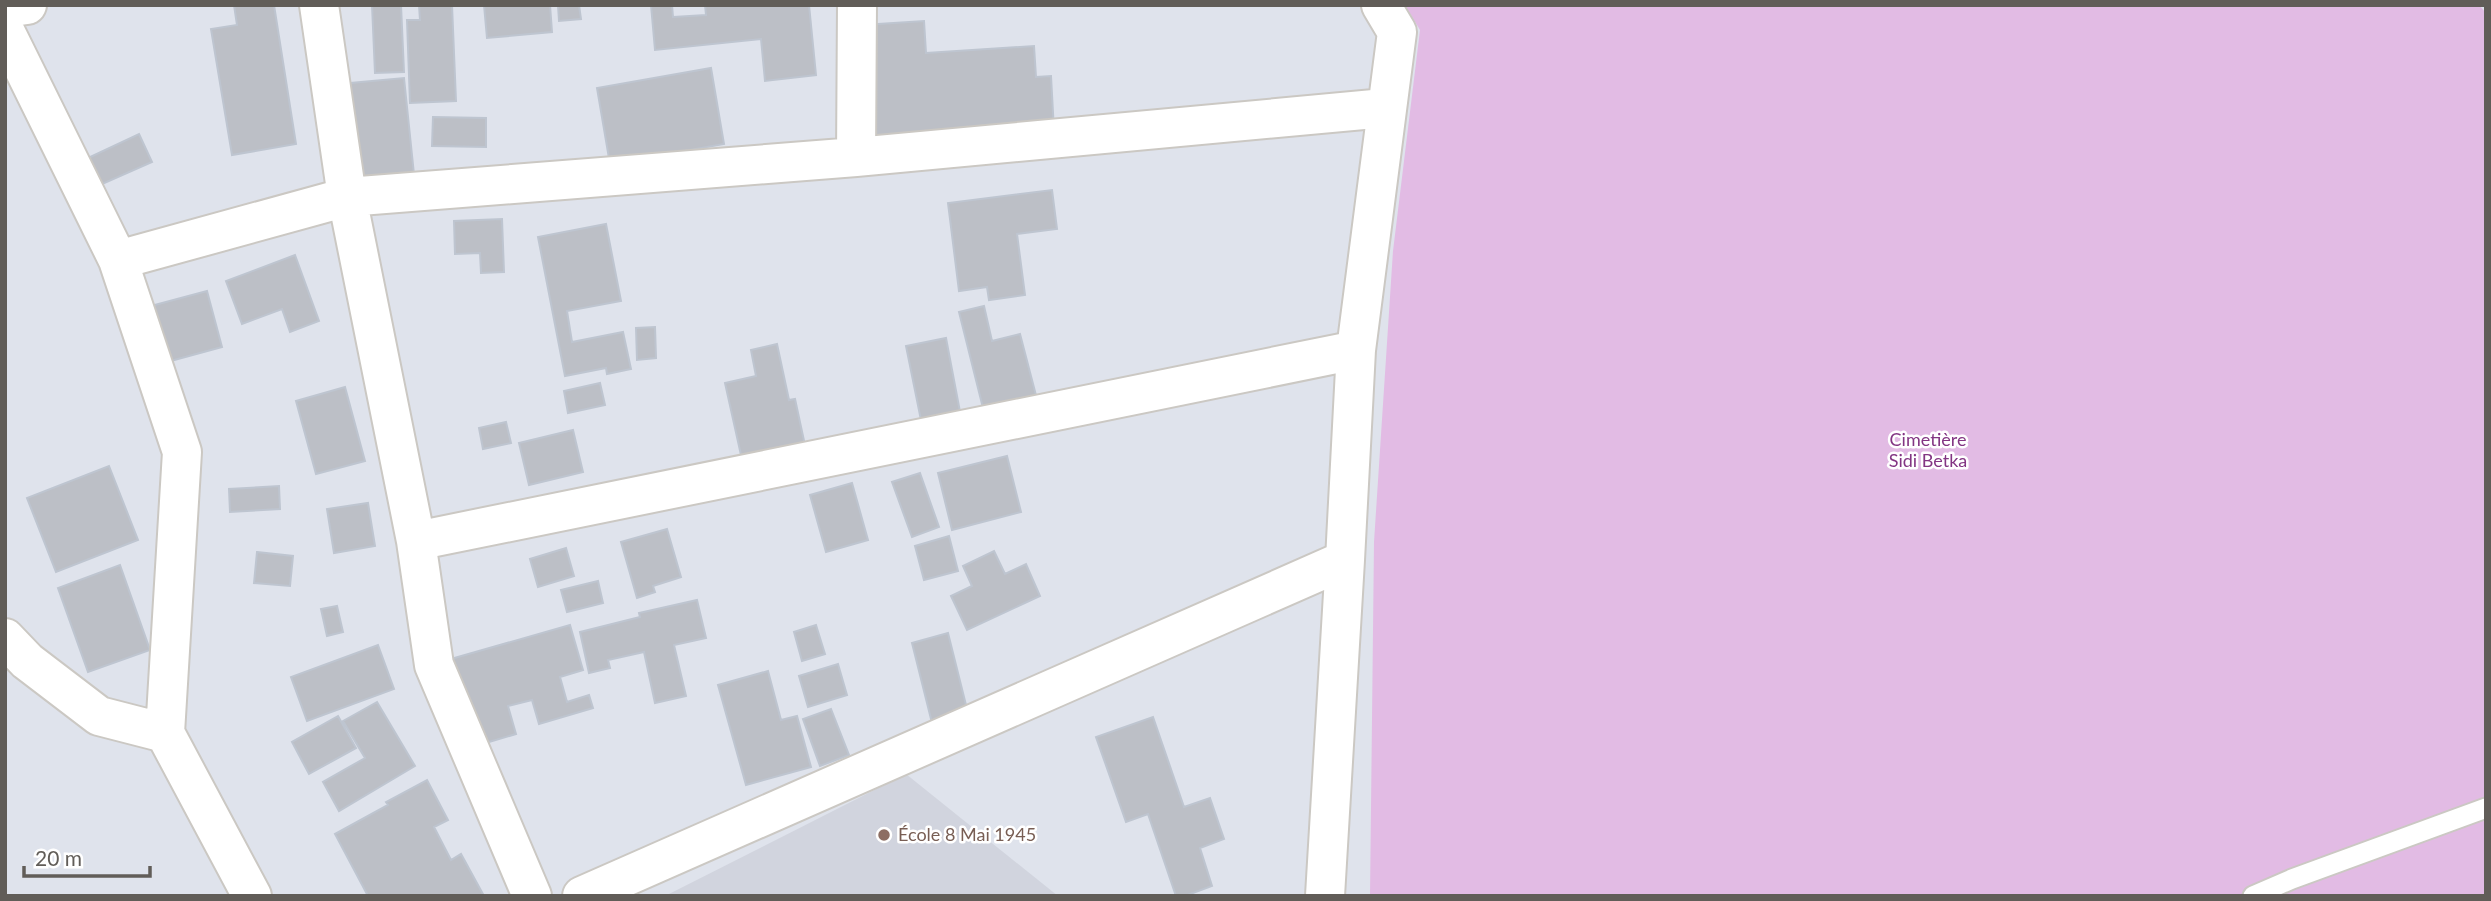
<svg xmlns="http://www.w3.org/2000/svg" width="2491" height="901" viewBox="0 0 2491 901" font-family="Lato,sans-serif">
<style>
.education{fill:#d1d4de}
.green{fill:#e2bbe4}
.building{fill:#bcbfc6;stroke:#bec5d0;stroke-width:2}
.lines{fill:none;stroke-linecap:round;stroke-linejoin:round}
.lane-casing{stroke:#cbc8c3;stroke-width:23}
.street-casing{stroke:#cbc8c3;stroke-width:42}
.lane{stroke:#fff;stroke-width:19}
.street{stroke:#fff;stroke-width:38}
.education-dot{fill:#8d6e63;stroke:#fff;stroke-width:2.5}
.labels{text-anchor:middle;stroke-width:5;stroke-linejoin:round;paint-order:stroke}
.park-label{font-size:18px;fill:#833583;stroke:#fff}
.education-label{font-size:18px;fill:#785e54;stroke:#fff;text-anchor:start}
</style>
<rect width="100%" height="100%" fill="#dfe3ec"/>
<path class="education" d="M906,774L1058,896H665Z"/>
<path class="green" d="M1405,5H2479L2486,13V896H1370L1374,542L1393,251L1420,30Z"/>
<path class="building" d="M234,5H274L296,144L232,155L211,29L237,25Z
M372,5H401L404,72L375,73Z
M419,5H452L456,101L410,103L407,20H420Z
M484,5H550L552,32L487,38Z
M558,5H579L581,19L559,21Z
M651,5H672L673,17L706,15L705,5H809L816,75L765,81L761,39L655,50Z
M924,21L926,53L1034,46L1036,77L1051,76L1054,131L931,132L870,136L863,25Z
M711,68L724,144L668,154L611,170L597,88Z
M404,78L415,184L351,191L340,84Z
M433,117L486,118V147L432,146Z
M139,134L152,162L100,185L88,158Z
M1052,190L1057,229L1017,234L1025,295L989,300L987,287L959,291L948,203Z
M502,219L504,272L481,273L480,253L455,254L454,221Z
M606,224L621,301L567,311L572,342L623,332L631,369L607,374L606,368L565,376L538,237Z
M295,255L319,321L290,332L282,309L242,324L226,281Z
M207,291L222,347L167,362L151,306Z
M984,306L992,341L1020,334L1038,403L985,416L959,312Z
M655,327L656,358L637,360L636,328Z
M946,338L961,417L922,425L906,346Z
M777,344L789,400L795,399L806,450L743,464L725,383L756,376L751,350Z
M600,383L605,405L568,413L564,391Z
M345,387L365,461L316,474L296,401Z
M506,422L511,443L483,449L479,428Z
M573,430L583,472L529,485L519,443Z
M1007,456L1021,512L952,530L938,473Z
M109,466L138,540L56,572L27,498Z
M920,473L939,527L912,537L892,482Z
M852,483L868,540L826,552L810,495Z
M279,486L280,509L230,512L229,489Z
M368,503L375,546L334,553L327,509Z
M667,529L681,577L653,586L655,592L637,598L621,542Z
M949,536L958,571L924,580L915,546Z
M566,548L574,576L538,587L530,559Z
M994,551L1005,574L1026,564L1040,596L967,630L951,596L972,586L963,566Z
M257,552L293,556L290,586L254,583Z
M120,565L150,650L88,672L58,588Z
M598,581L603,603L567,612L561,590Z
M697,600L706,638L674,645L686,696L655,703L644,652L608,660L610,668L589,673L580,632L640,617L639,613Z
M337,606L343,632L327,636L321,609Z
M570,625L583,670L560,677L567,702L589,695L593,708L539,724L532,700L508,706L516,734L479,745L451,659Z
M816,625L825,654L802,661L794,632Z
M948,633L969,717L933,727L912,643Z
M378,645L394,689L307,721L291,677Z
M838,664L847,695L808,707L799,676Z
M768,671L781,720L797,716L811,767L746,785L718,685Z
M377,702L415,766L339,811L323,782L365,758L343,721Z
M831,709L849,755L820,766L803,719Z
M338,716L356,748L309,774L292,742Z
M1153,717L1184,807L1210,798L1224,839L1200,848L1212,886L1185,896H1176L1148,814L1126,822L1096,737Z
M427,780L448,820L434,827L451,860L461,854L484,896H368L335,834L388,805L386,802Z"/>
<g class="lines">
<defs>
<path id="lane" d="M2253,896L2292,879L2486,808"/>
<path id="street" d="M319,5L347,197L416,541L434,665L532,896
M5,8L27,5
M5,31L118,260L182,452L165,733L252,896
M856,157L857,5
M118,260L347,197L856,157L1385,108
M416,541L1356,350
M5,638L27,661L99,716L165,733
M582,896L1345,560L1356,350L1397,32L1381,5
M1325,896L1345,560"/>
</defs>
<use href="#lane" class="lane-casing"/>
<use href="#street" class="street-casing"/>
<use href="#lane" class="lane"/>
<use href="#street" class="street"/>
</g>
<circle class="education-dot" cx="884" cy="835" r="7"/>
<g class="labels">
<g class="park-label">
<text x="1928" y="446">Cimetière<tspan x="1928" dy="21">Sidi Betka</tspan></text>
</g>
<g class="education-label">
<text x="898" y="841">École 8 Mai 1945</text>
</g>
</g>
<rect width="2491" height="901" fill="none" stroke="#615d58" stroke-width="14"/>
<path d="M24 866v10h126v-10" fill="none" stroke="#615d58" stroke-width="3.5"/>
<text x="35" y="866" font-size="21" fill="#615d58" stroke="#ffffff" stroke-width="5" paint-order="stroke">20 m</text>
</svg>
